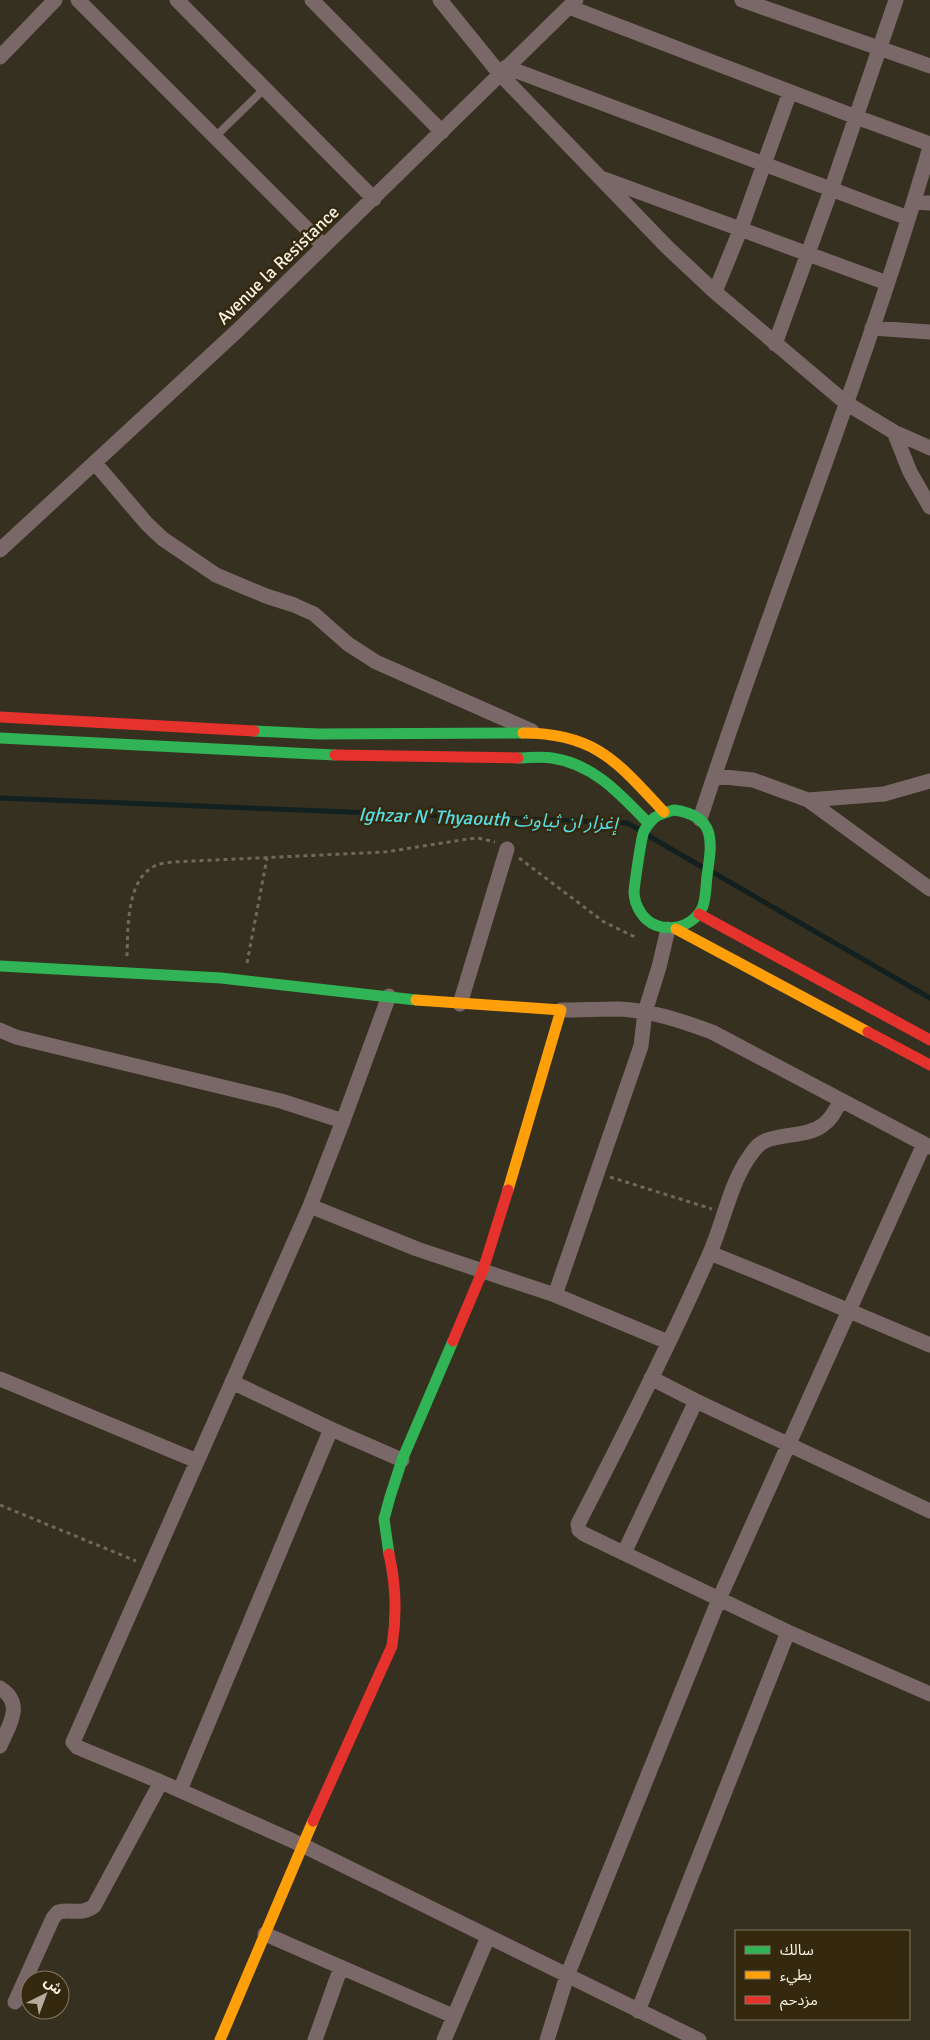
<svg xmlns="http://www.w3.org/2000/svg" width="930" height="2040" viewBox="0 0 930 2040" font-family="Signika,'Noto Sans Arabic',sans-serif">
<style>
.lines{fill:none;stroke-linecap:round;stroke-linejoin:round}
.stream{stroke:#12201f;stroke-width:5}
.path{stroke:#726661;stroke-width:3;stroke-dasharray:4 4;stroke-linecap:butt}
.lane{stroke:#7a6767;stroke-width:8}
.street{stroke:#7a6767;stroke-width:15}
.fast{stroke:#30b455;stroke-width:11}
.slow{stroke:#ff9f0a;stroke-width:11}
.jam{stroke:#e5322d;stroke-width:11}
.labels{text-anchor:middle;stroke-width:5;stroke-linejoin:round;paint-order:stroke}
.street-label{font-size:18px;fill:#f8f1e1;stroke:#34290f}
.water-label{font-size:19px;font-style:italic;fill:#59dce4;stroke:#34290f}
</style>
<rect width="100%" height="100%" fill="#363021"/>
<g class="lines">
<path class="stream" d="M0,798L627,823L640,830
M649,836L702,867
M714,873L930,998"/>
<path class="path" d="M519,858L604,922L637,938
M127,956C128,929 126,877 157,865C161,863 167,863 172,862L385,852L468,839L478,838L495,842
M247,963L267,858
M610,1177L712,1209
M0,1505L136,1561"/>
<path class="lane" d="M215,137L265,88"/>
<path class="street" d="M78,0L324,246
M177,0L374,199
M312,0L442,132
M440,0L500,74L667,247L715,292L846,403L894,432L930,448
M742,0L930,66
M569,7L856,117L930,144
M0,57L55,0
M506,67L908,218
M604,179L887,283
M914,202L930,203
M715,292L741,228L790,92
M872,328L930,332
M775,344L831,190L896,0
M894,432L910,472L930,507
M95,463L147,524L163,539L216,575L266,596L294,605L314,614L348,644L376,662L532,731
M0,550L237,331L576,0
M715,776L753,780L808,800L930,889
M808,800L884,794L930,781
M700,819C773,594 864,375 930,147
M460,1004L507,849
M561,1010C580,1010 599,1009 618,1009C650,1010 682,1021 712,1032L930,1147
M0,1030L16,1037L281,1101L343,1121L310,1206L417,1249L555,1295L641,1046L645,1012L659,967L668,929
M841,1100C836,1109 832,1119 823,1125C807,1137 784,1133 765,1141C757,1144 752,1153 747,1160C729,1188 723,1224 709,1255C669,1346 624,1435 578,1524L579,1530L584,1534L788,1632L930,1694
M343,1121L389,996
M310,1206L73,1742L77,1747L161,1782L302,1845L699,2040
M710,1253L762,1274L930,1345
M555,1295L668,1342
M651,1378L696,1401L930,1511
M0,1379L197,1461
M232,1382L331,1429L402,1460
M624,1553L696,1401
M0,1688C25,1704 9,1725 0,1746
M180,1790L331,1429
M265,1934L453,2016
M15,2002L53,1918L58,1912C71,1909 83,1915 94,1906L161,1782
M638,2011L788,1632
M315,2040L341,1967
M444,2040L488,1937
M547,2040L567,1976L719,1599L924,1144"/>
<path class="fast" d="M254,731L318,734L523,733
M0,738L335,755
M518,758C529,758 541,756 552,758C594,764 621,795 649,824
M674,810C717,816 712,842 707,876C706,885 706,897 703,906C693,931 656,936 641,913C637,907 634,899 634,891C635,882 641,838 644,831C646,827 650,822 653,819C658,814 668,812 674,810Z
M0,966L221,978L416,1000
M389,1554L384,1519L390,1497L402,1460L453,1341"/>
<path class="slow" d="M523,733C596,733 618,763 664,812
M676,929L868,1032
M416,1000L561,1010L508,1190
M220,2040L313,1821"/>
<path class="jam" d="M0,717L254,731
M335,755L518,758
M699,914L930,1040
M868,1032L930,1065
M453,1341L483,1270L508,1190
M313,1821L392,1646C397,1615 396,1585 389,1554"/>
</g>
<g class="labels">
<g class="street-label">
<text transform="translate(278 265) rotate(-44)" y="6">Avenue la Resistance</text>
</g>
<g class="water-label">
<text transform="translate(488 818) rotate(2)" y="7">Ighzar N' Thyaouth إغزار ان ثياوث</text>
</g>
</g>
<rect x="735" y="1930" width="175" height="90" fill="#34290f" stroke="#827963"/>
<rect x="745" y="1946" width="25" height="8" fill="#30b455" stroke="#827963"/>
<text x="780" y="1955" font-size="15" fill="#f8f1e1">سالك</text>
<rect x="745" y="1971" width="25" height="8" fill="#ff9f0a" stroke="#827963"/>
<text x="780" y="1980" font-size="15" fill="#f8f1e1">بطيء</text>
<rect x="745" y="1996" width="25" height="8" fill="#e5322d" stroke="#827963"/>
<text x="780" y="2005" font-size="15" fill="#f8f1e1">مزدحم</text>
<g transform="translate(45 1995) rotate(42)"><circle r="24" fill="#34290f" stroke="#827963"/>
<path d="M0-4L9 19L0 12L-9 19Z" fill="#b4ad9e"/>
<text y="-8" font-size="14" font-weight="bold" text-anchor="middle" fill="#f8f1e1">ش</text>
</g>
</svg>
